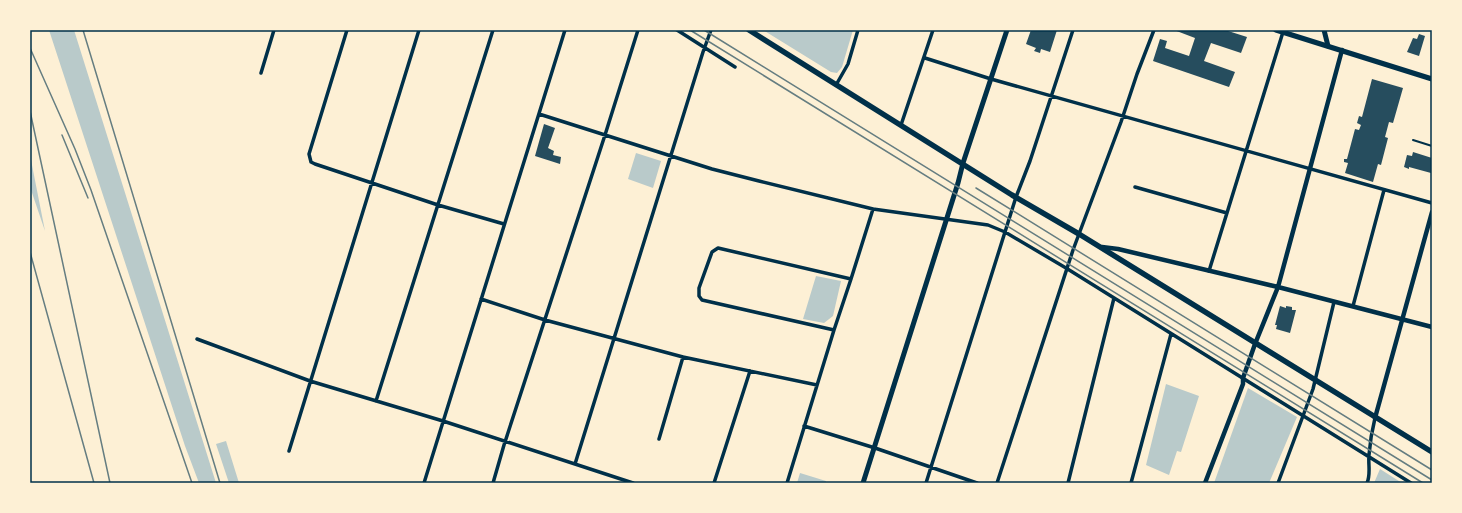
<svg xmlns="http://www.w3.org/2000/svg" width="1462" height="513" viewBox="0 0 1462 513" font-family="'Archivo Narrow',sans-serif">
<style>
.green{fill:#b9caca}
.building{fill:#264d5e}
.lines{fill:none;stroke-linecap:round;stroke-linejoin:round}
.service{stroke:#003049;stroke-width:2}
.minor{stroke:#003049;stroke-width:3.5}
.tertiary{stroke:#003049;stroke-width:4.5}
.secondary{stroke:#003049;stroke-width:5}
.primary{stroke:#003049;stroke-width:5.5}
.rail{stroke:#657d81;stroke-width:1.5}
.neatline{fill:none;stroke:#003049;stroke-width:1.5}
</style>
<rect width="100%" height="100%" fill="#fdf0d5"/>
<path class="green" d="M49,30H74L216,483H199L185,446Z
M763,30H853L842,67L837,73L831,72Z
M636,153L661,161L653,188L628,179Z
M30,155L45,231L30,187Z
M816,276L841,281L833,316L824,323L803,319Z
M1166,384L1199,396L1181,452L1177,451L1169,475L1146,465Z
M1248,388L1297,417L1269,483H1214Z
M226,441L239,483H229L216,444Z
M1380,469L1402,483H1374Z
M800,473L826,481V483H797Z"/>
<path class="building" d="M1031,30H1057L1050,52L1041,49L1040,53L1034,51L1036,48L1026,44Z
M1174,30H1225L1247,37L1241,53L1211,43L1204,61L1235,72L1229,87L1153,61L1160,39L1167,41L1165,48L1189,56L1195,38Z
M1419,34L1425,36L1419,56L1407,52L1413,38L1417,39Z
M1372,79L1403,88L1393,123L1389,122L1385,137L1388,138L1381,165L1378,164L1373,182L1345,173L1348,163L1344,162V159H1347L1355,129L1359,130L1361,125L1357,123L1359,116L1362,117Z
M544,124L555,128L548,148L554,151L553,155L561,157L560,164L535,156Z
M1413,152L1432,158L1431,173L1409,167V169L1404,167L1407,155L1412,156Z
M1280,306L1286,308V306L1292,307V310H1296L1290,333L1276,329L1277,325H1275Z"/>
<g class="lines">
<path class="service" d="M1413,140L1432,146"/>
<path class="minor" d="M347,30L309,154L311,162L315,164L438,205L504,224
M677,30L735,67
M925,58L991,79L1432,203
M261,73L274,30
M836,85L848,64L858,30
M539,114L712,169L759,181L873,209L988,225L1005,232L1066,268L1411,483
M901,125L933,30
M1135,187L1227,213
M1209,271L1283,32
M481,299L545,320L683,357L817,385
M1353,306L1384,190
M834,330L702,300L699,296V288L712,252L718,248L851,279
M197,339L310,381L443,421L633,483
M376,401L493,30
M804,426L875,448L977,483
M659,439L683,357
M289,451L419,30
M575,464L703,52L711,30
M424,483L565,30
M493,483L504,445L605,135L638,30
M714,483L750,371
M787,483L834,330L851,279L873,209
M926,483L1016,197L1030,161L1073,30
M997,483L1073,250L1121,122L1137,74L1154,30
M1068,483L1114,298
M1131,483L1171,334
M1278,483L1313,389L1334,302
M1367,483C1371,474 1368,465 1369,455C1370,442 1372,430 1375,418"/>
<path class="tertiary" d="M1102,247L1118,249L1278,287L1432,327
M1375,418L1432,212
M1205,483L1243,384V378L1255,344L1278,287L1342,50"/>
<path class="secondary" d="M1324,30L1328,46
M863,483L958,183L963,163L1007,30"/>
<path class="primary" d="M749,30L1012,195L1079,234L1432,452
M1276,30L1432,79"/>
<path class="rail" d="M83,30L220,483
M690,30L1423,483
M704,30L1432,480
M30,48L75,149L91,190L192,483
M30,111L110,483
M62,135L88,198
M976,188L1432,470
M30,252L94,483"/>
</g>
<rect width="1462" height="513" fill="none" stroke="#fdf0d5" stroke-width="62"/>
<rect x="31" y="31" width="1400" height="451" class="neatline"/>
</svg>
